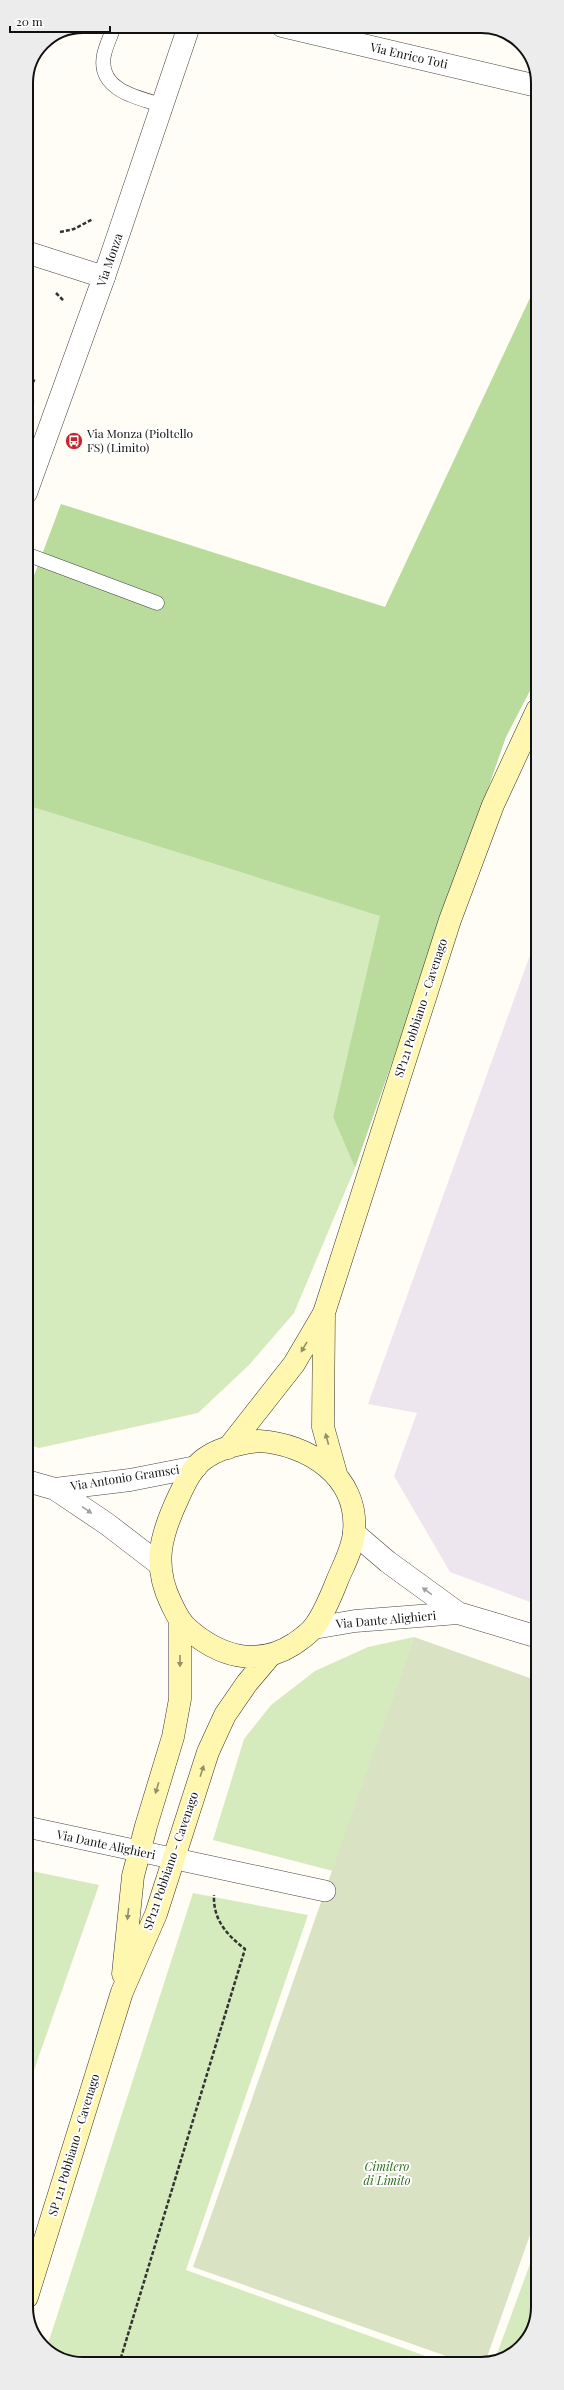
<svg xmlns="http://www.w3.org/2000/svg" width="564" height="2390" viewBox="0 0 564 2390" font-family="'Playfair Display',serif">
<style>
.industrial{fill:#eee6ef}
.green{fill:#d5ebbd}
.forest{fill:#b9dc9c}
.cemetery{fill:#d9e3c4}
.lines{fill:none;stroke-linecap:round;stroke-linejoin:round}
.service-casing{stroke:#444;stroke-width:15}
.pedestrian-casing{stroke:#444;stroke-width:22}
.minor-casing{stroke:#444;stroke-width:23}
.tertiary-casing{stroke:#444;stroke-width:23}
.secondary-casing{stroke:#333;stroke-width:23}
.path{stroke:#333;stroke-width:2.5;stroke-dasharray:4 2;stroke-linecap:butt}
.service{stroke:#fff;stroke-width:14}
.pedestrian{stroke:#fff;stroke-width:21}
.minor{stroke:#fff;stroke-width:22}
.tertiary{stroke:#fff;stroke-width:22}
.secondary{stroke:#fff6b0;stroke-width:22}
.oneway{fill:#948f68}
.oneway2{fill:#a0a0a0}
.labels{text-anchor:middle;stroke-width:4;stroke-linejoin:round;paint-order:stroke}
.street-label{font-size:12px;fill:#111;stroke:#fff}
.poi-label{font-size:12px;fill:#111;stroke:#fff;text-anchor:start}
.park-label{font-size:12px;font-style:italic;fill:#2f6b1f;stroke:#fff}
.rim{fill:none;stroke:#111;stroke-width:2}
</style>
<rect width="100%" height="100%" fill="#fffdf5"/>
<path class="industrial" d="M530,955L537,956L538,1605L450,1572L394,1476L417,1413L368,1404Z"/>
<path class="green" d="M26,398L35,401L26,425Z
M26,805L381,916L333,1117L355,1168L294,1313L249,1365L198,1413L39,1448L27,1444Z
M414,1637L333,1871L213,1840L244,1739L271,1705L315,1671L368,1647Z
M27,1870L99,1885L27,2090Z
M193,1893L308,1915L186,2270L445,2363L79,2364L46,2350Z
M538,2242V2307L524,2344L494,2362Z"/>
<path class="forest" d="M537,283V677L506,737L355,1168L333,1117L380,916L26,805V597L61,504L385,607Z"/>
<path class="cemetery" d="M414,1637L538,1681V2212L485,2363H466L193,2267Z"/>
<g class="lines">
<defs>
<path id="service" d="M114,26C111,36 106,45 104,55C97,90 138,98 162,105
M26,554L157,603"/>
<path id="pedestrian" d="M27,1827L325,1891"/>
<path id="minor" d="M282,26L537,86
M104,277L189,26
M354,1533L388,1562L458,1613L538,1637
M314,1628L355,1621L458,1613"/>
<path id="tertiary" d="M26,252L104,277L26,493
M27,1481L55,1489L107,1524L159,1564
M55,1489L130,1480L196,1467"/>
<path id="secondary" d="M324,1313L323,1427L337,1477
M259,1441C308,1444 359,1476 354,1532C353,1549 343,1566 337,1581C331,1596 324,1614 314,1627C309,1634 301,1639 294,1644C257,1668 218,1656 187,1628C179,1621 176,1613 171,1603C152,1564 161,1534 179,1496C185,1483 192,1468 204,1459C219,1448 241,1443 259,1441Z
M228,1448L294,1364L324,1313L450,920L493,805L537,710
M123,1974L133,1876L146,1826L173,1737L180,1699V1622
M27,2297L122,1992L156,1914L208,1752L225,1715L247,1683L269,1657"/>
</defs>
<use href="#service" class="service-casing"/>
<use href="#pedestrian" class="pedestrian-casing"/>
<use href="#minor" class="minor-casing"/>
<use href="#tertiary" class="tertiary-casing"/>
<use href="#secondary" class="secondary-casing"/>
<path class="path" d="M60,232L74,229L93,219
M56,293L64,301
M26,378L35,381
M119,2364L245,1949C227,1935 213,1920 214,1895"/>
<use href="#service" class="service"/>
<use href="#pedestrian" class="pedestrian"/>
<use href="#minor" class="minor"/>
<use href="#tertiary" class="tertiary"/>
<use href="#secondary" class="secondary"/>
</g>
<defs><path id="oneway-solid" d="M-6-.8H1V-3.2L6.5 0L1 3.2V.8H-6Z"/></defs>
<g class="oneway">
<use href="#oneway-solid" transform="translate(304 1347) rotate(120)"/>
<use href="#oneway-solid" transform="translate(327 1439) rotate(-105)"/>
<use href="#oneway-solid" transform="translate(180 1661) rotate(90)"/>
<use href="#oneway-solid" transform="translate(202 1771) rotate(-72)"/>
<use href="#oneway-solid" transform="translate(157 1788) rotate(107)"/>
<use href="#oneway-solid" transform="translate(128 1914) rotate(96)"/>
</g>
<g class="oneway2">
<use href="#oneway-solid" transform="translate(87 1510) rotate(34)"/>
<use href="#oneway-solid" transform="translate(427 1591) rotate(-144)"/>
</g>
<defs>
<symbol id="bus-disc" viewBox="-11 -11 22 22"><circle r="9.5" fill="#c4262e" stroke="#fff"/><path d="M-5-6H5V4H4V6H2V4H-2V6H-4V4H-5ZM-3.5-4V0h7V-4ZM-3.5 1.2v1.5H-2V1.2ZM2 1.2v1.5H3.5V1.2Z" fill="#fff"/></symbol>
</defs>
<g fill-rule="evenodd">
<use href="#bus-disc" x="64" y="431" width="20" height="20"/>
</g>
<g class="labels">
<g class="street-label">
<text transform="translate(409 56) rotate(13)" y="4">Via Enrico Toti</text>
<text transform="translate(110 260) rotate(-71)" y="4">Via Monza</text>
<text transform="translate(421 1008) rotate(-72)" y="4">SP121 Pobbiano - Cavenago</text>
<text transform="translate(125 1478) rotate(-9)" y="4">Via Antonio Gramsci</text>
<text transform="translate(386 1620) rotate(-5)" y="4">Via Dante Alighieri</text>
<text transform="translate(106 1845) rotate(12)" y="4">Via Dante Alighieri</text>
<text transform="translate(171 1861) rotate(-71)" y="4">SP121 Pobbiano - Cavenago</text>
<text transform="translate(74 2145) rotate(-73)" y="4">SP 121 Pobbiano - Cavenago</text>
</g>
<g class="poi-label">
<text x="87" y="438">Via Monza (Pioltello<tspan x="87" dy="14">FS) (Limito)</tspan></text>
</g>
<g class="park-label">
<text x="387" y="2171">Cimitero<tspan x="387" dy="14">di Limito</tspan></text>
</g>
</g>
<path d="M0 0H564V2390H0ZM83 33H481A50 50 0 0 1 531 83V2307A50 50 0 0 1 481 2357H83A50 50 0 0 1 33 2307V83A50 50 0 0 1 83 33Z" fill="#ececec" fill-rule="evenodd"/>
<path class="rim" d="M83 33H481A50 50 0 0 1 531 83V2307A50 50 0 0 1 481 2357H83A50 50 0 0 1 33 2307V83A50 50 0 0 1 83 33Z"/>
<path d="M10 26v6h100v-6" fill="none" stroke="#111111" stroke-width="2"/>
<text x="16" y="26" font-size="12" fill="#111111" stroke="#ffffff" stroke-width="3" paint-order="stroke">20 m</text>
</svg>
